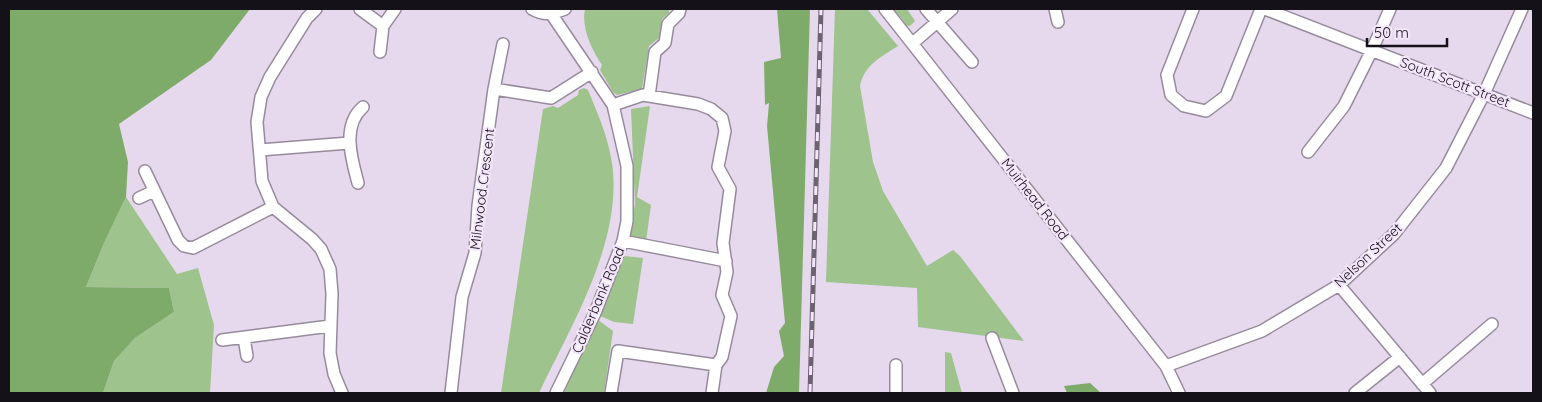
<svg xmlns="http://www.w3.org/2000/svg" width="1542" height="402" viewBox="0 0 1542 402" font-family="Quicksand,sans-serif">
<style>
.green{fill:#9ec38c}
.forest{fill:#7fab6a}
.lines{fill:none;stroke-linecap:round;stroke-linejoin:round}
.minor-casing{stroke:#978a9d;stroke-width:14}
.minor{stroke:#fff;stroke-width:11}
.rail-casing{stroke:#6b6470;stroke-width:5}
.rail{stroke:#f3e6fa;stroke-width:3;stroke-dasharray:9;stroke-linecap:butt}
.labels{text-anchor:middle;stroke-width:4.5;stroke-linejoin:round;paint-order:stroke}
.street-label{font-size:14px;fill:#151118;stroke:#f3e6fa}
</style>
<rect width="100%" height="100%" fill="#e6d9ed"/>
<path class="green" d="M585,9H669V13L662,19L659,38L649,46L642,89L617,95L613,92L600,70L602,65C592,50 581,28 585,9Z
M835,9H867L898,46C881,57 864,65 860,86L873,162L883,191L927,266L953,250L960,256L1024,341L918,327L917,288L826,282Z
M890,9H907L915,21L910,26L904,25L905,23L897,13L895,15Z
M584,88L588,90C598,114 608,137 612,163C623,241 572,324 539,393H501L543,109L553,106L558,108L578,95L579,90Z
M650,106L637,197L651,205L646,241L634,239L630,235L635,204L631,109Z
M126,197L177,274L198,268L214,325L210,393H103L114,361L135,338L174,312L169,288L86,287L104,243Z
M625,256L643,258L633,324L614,322L598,315Z
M597,319L613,331L604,393H564Z
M945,352L951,353L962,393H945Z"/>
<path class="forest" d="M9,9H250L211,60L119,124L128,162L126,197L104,243L86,287L169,288L174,312L135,338L114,361L103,393H9Z
M777,9H810L799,393H766L774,367L784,356L779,331L785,323L767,126L769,103L765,105L764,62L781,58Z
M1090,383L1101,393H1067L1064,386Z"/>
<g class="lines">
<defs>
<path id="minor" d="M316,9L307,18L270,77L261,97L257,122L262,181L273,207L312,239L321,249L330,269L332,294L330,353L334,374L342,393
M360,9L383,26
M532,9C544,16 552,14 565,9
M885,9L1166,366L1179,393
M926,9L972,62
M1055,9L1058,22
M1193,9L1167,75L1171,95L1184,106L1206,111L1226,96L1261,9
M1265,9L1533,113
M552,15L613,105L627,166V221L623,241L595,313L556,393
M914,42L952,9
M380,52L383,26L395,9
M494,89L503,44
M649,96L655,52L665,43L668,24L679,13L680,9
M613,105L643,95L698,104L711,109L722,118L725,131L718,167L730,189L723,243L727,272L722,295L731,316L722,357L716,365L712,393
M260,150L349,143
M1308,152L1344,106L1372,50L1390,9
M145,171L178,240L184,246L193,248L273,207
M358,183C352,160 341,126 363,107
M139,198L154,191
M623,241L726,261
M1339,285L1430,393
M244,338L247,356
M992,338L1013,393
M222,340L330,326
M896,365V393
M1166,366L1262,331L1339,285L1394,234L1446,168L1484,94L1522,9
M1422,384L1492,324
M451,393L462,297L475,253L478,206L494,89L551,98L592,72
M611,393L618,351L716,365
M1355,393L1400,357"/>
</defs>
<use href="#minor" class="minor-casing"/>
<use href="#minor" class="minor"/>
<defs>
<path id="rail" d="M810,393L821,9"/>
</defs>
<use href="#rail" class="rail-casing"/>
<use href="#rail" class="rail"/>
</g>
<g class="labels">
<g class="street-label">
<text transform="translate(1455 82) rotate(21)" y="5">South Scott Street</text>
<text transform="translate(482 189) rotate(-83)" y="5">Milnwood Crescent</text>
<text transform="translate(1035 199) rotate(52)" y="5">Muirhead Road</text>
<text transform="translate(1368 255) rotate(-43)" y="5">Nelson Street</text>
<text transform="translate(598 300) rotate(-67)" y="5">Calderbank Road</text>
</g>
</g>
<rect width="1542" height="402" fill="none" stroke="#151118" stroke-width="20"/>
<path d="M1367 38v8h80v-8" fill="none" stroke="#151118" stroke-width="2.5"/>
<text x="1374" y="38" font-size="15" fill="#151118" stroke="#f3e6fa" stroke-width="4" paint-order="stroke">50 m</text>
</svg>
